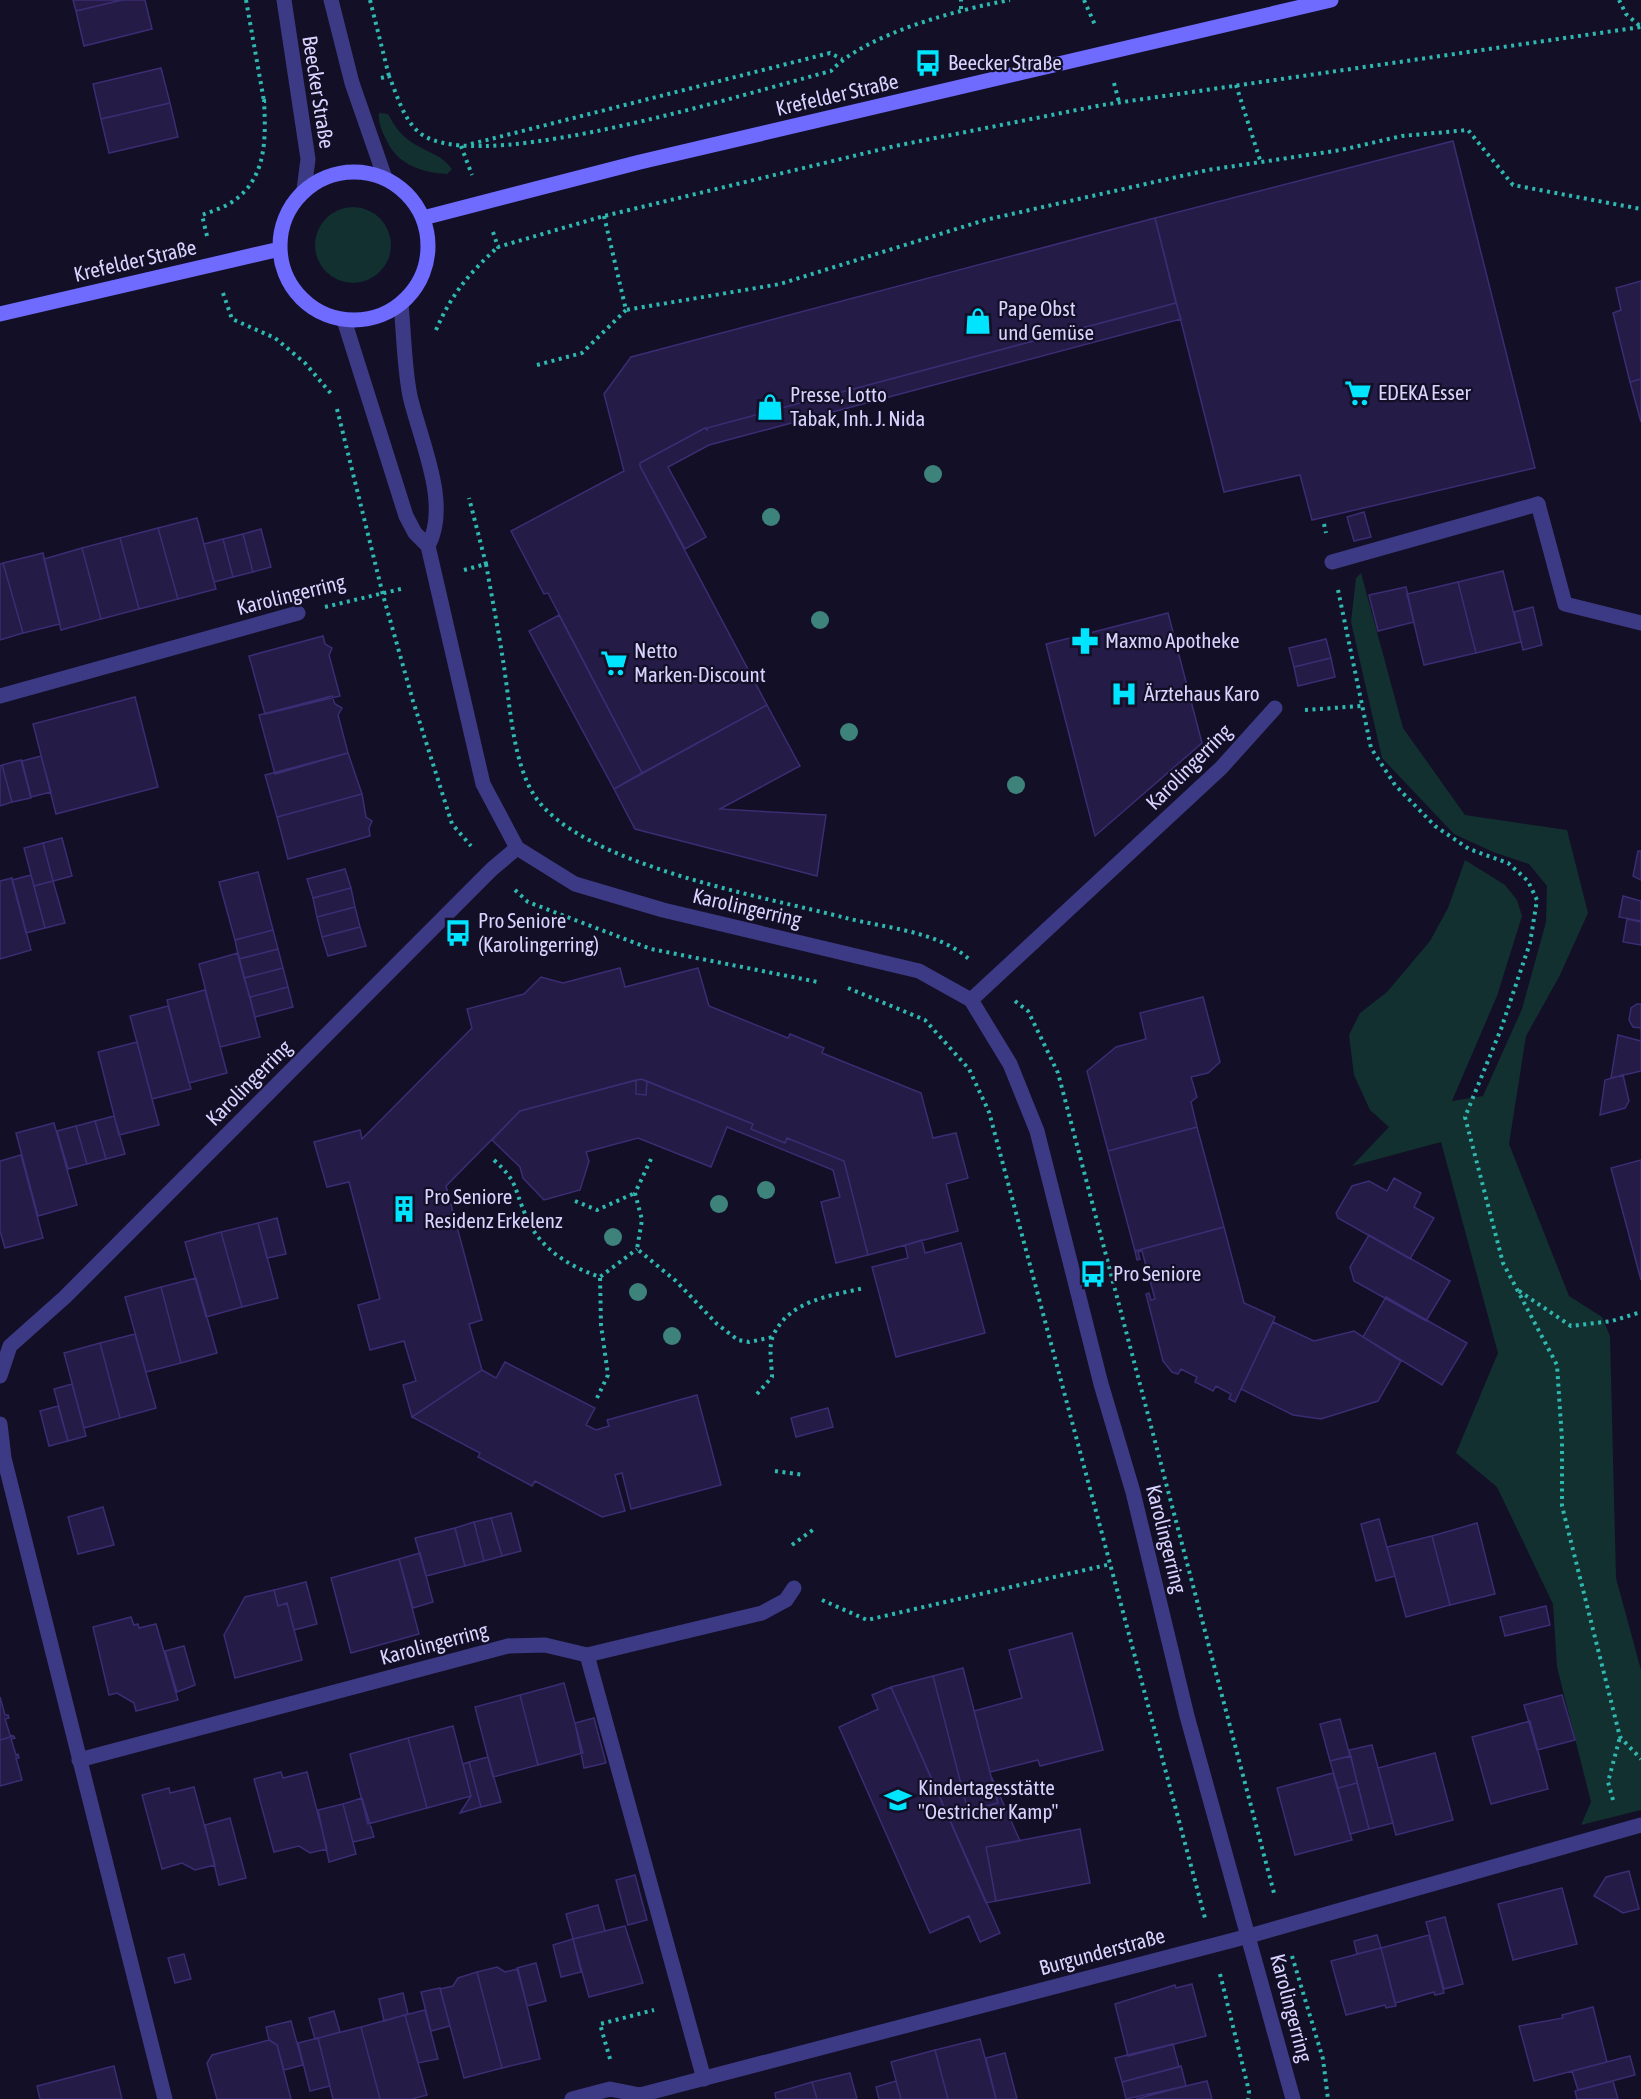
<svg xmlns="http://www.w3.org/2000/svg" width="1641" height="2099" viewBox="0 0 1641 2099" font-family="'Asap Condensed',sans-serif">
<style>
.green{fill:#12302f}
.building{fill:#241b47;stroke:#3b2d73;stroke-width:1.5}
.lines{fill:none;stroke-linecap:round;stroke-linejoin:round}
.path{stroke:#2fb8b0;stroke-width:4;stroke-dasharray:3 4.5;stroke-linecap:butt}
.lane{stroke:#3d3a85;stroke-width:15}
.street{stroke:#3d3a85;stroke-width:15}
.secondary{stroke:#6f6bff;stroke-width:15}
.tree{fill:#3d827b}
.labels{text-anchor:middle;stroke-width:4.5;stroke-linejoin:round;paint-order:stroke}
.poi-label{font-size:21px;fill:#d9d4ff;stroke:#130f26;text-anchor:start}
.street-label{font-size:21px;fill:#d9d4ff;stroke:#130f26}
</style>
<rect width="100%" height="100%" fill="#130f26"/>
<path class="green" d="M379,113L388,114C394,125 401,136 413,143C428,153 441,154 452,169L447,174C419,172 396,164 385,137C381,129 378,121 379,113Z
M315 245a38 38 0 1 1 76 0a38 38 0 1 1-76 0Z
M1361,573L1403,728L1465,815L1567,830L1588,913L1559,977L1526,1036L1509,1144L1569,1296L1602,1317L1610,1336L1616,1578L1641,1670V1810L1581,1825L1591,1802L1557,1667L1553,1604L1497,1487L1456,1453L1498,1353L1441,1142L1352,1166L1389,1127L1370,1110L1354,1075L1349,1035L1360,1013L1387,992L1430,941L1448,908L1465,860L1505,885L1517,900L1522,916L1497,996L1452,1101L1483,1096L1522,1009L1546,922L1547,886L1529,864L1493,852L1454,834L1382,758L1351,622L1356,578Z"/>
<path class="building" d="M73,0H122L76,11Z
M122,0H145L152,29L84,46L76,11Z
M161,68L170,103L101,119L93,84Z
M170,103L178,137L109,153L101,119Z
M1453,141L1535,468L1312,520L1300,475L1224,492L1155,218Z
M1155,218L1176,303L707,428V430L705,428L640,463V466L767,705L642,773L548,593L544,594L511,531L624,471L604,394L631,357Z
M1641,281V379L1630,382L1613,313L1621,310L1616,288Z
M1176,303L1181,319L709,445L668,467L706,537L685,549L640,466V463L705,428L707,430V428Z
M1641,379V422L1630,382Z
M1364,512L1371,537L1354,541L1347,517Z
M197,518L216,589L178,599L158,528Z
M158,528L178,599L139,609L120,538Z
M261,529L271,567L253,572L243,534Z
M243,534L253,572L233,577L223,539Z
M120,538L139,609L101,619L82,548Z
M223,539L233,577L214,582L204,544Z
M82,548L101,619L61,630L44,559Z
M43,553L60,624L23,633L3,563Z
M3,563L23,633L0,640V564Z
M1503,571L1521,642L1476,653L1458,582Z
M1458,582L1476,653L1424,665L1407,594Z
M1406,587L1414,622L1378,631L1369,595Z
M1533,607L1542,645L1523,650L1514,612Z
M1168,613L1202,743L1095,836L1046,644Z
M559,615L642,773L614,789L529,631Z
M323,636L325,644L332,648L329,655L340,696L265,714L249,656Z
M1326,639L1331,658L1294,667L1289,648Z
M1331,658L1335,677L1298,686L1294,667Z
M332,696L335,704L342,708L338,715L348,753L275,774L259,715Z
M135,697L158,787L56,814L33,724Z
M767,705L800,766L720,809L826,815L817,876L635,829L614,789Z
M348,753L362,794L277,817L265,775Z
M41,756L51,792L31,797L22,761Z
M21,760L31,798L12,802L2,765Z
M2,765L12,802L0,806V766Z
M362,794L366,817L372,821L369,828L370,836L288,859L277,817Z
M62,838L72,876L53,881L43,843Z
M43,843L53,881L34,886L24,848Z
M1638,851H1641V880L1633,876Z
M345,869L351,888L313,898L307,879Z
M258,872L273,930L235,940L219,882Z
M31,875L45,928L26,933L12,880Z
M12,878L31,950L0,959V881Z
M53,881L65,923L45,928L34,886Z
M351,888L355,907L317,917L313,898Z
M1623,896L1641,901V921L1619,917Z
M355,907L360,927L322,937L317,917Z
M1627,919L1641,922V945L1623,942Z
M360,927L366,946L328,956L322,937Z
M273,930L278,949L239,959L235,940Z
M278,949L283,968L244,978L239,959Z
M238,953L260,1037L220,1047L199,964Z
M283,968L288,987L250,997L244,978Z
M620,968L625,987L698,968L709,1006L788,1038L790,1034L824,1048L822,1053L921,1093L933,1138L956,1133L968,1178L946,1184L958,1231L868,1255L844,1161L787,1138L785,1143L751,1129L753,1124L641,1079L520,1111L446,1186L482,1320L469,1324L482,1370L412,1417L403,1385L416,1381L404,1341L370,1350L358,1305L380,1299L349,1182L327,1187L314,1142L360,1130L362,1139L472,1028L467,1009L524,994L541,977L563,983Z
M288,987L293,1007L255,1017L250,997Z
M205,990L227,1073L189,1083L167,1000Z
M1203,997L1220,1062L1208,1073L1191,1077L1197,1097L1191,1102L1197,1127L1108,1151L1087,1071L1116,1047L1146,1039L1140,1013Z
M1637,1004H1641V1041V1028L1633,1027L1629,1020L1631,1008Z
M168,1006L191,1089L152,1099L130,1016Z
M1618,1035L1641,1041V1071L1611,1078Z
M137,1042L159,1125L119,1135L98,1052Z
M1623,1075L1629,1101L1625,1108L1600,1115L1605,1080Z
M641,1079L647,1081L646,1095L636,1094V1080Z
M636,1080V1094L646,1095L647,1081L753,1124L751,1129L785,1143L787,1138L844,1161L868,1255L836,1263L821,1202L840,1197L833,1170L727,1127L711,1167L638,1138L586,1152L589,1161L580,1190L544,1200L523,1178L520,1167L492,1140L520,1111Z
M114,1116L125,1154L106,1159L95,1121Z
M95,1121L106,1159L87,1164L76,1126Z
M54,1123L77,1205L38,1216L16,1133Z
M76,1126L87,1164L68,1169L57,1131Z
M1197,1127L1224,1227L1135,1251L1108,1151Z
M21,1155L43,1238L5,1248L0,1231V1161Z
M1641,1160V1280L1611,1168Z
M1394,1178L1421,1193L1414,1207L1434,1218L1410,1259L1338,1218L1336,1213L1352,1186L1369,1181L1387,1191Z
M277,1218L286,1254L267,1258L258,1223Z
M258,1223L278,1298L242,1307L221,1232Z
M1224,1227L1244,1303L1275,1317L1235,1402L1229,1399L1231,1394L1216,1386L1213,1391L1195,1382L1197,1377L1181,1369L1178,1374L1172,1372L1163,1361L1146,1294L1149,1293L1151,1300L1155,1299L1142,1251L1138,1252L1140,1259L1137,1260L1135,1251Z
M221,1232L242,1307L206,1317L185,1242Z
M1369,1235L1450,1281L1426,1321L1354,1281L1350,1267Z
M922,1240L925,1253L961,1243L985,1333L896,1357L872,1267L908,1258L905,1245Z
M196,1278L217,1353L181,1363L161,1287Z
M161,1287L181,1363L146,1372L125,1297Z
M1386,1297L1467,1343L1442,1385L1363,1337Z
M1273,1322L1314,1341L1354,1331L1401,1361L1378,1401L1321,1419L1293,1415L1241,1389Z
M135,1334L156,1408L120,1418L100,1343Z
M100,1343L120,1418L84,1428L64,1353Z
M505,1362L595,1408L586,1425L596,1430L609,1426L607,1420L697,1395L721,1485L631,1509L622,1473L615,1475L625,1511L602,1517L535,1481L532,1486L478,1457L480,1453L412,1417L482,1370L496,1378Z
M72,1384L86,1436L68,1441L54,1389Z
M58,1406L68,1441L49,1446L40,1411Z
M828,1408L833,1427L796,1437L791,1418Z
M103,1507L114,1545L78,1554L68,1517Z
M511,1513L521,1551L502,1556L491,1518Z
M491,1518L502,1556L484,1561L474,1522Z
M1379,1519L1395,1576L1376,1581L1361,1524Z
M474,1522L484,1561L465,1566L455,1528Z
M1477,1523L1495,1594L1450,1605L1432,1536Z
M455,1528L465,1566L426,1576L415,1538Z
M1432,1536L1450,1605L1406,1617L1387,1547Z
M420,1553L433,1602L413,1608L399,1559Z
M399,1559L419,1634L351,1653L331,1578Z
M306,1582L317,1624L294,1630L287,1603L278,1606L274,1590Z
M274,1590L278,1606L287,1603L302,1660L235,1678L224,1635L245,1597Z
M1546,1606L1550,1625L1505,1636L1500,1617Z
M131,1617L134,1625L138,1624L139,1628L156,1624L178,1700L136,1711L134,1703L117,1693L109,1695L93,1627Z
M1072,1633L1103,1750L1040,1766L1038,1760L990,1772L974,1711L1022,1698L1009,1650Z
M184,1646L195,1685L177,1692L165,1651Z
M963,1668L998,1803L968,1811L933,1676Z
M933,1676L968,1811L998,1803L992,1778L1020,1841L986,1847L996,1901L986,1903L891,1687Z
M564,1683L583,1753L538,1765L520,1695Z
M891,1687L1000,1933L980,1942L969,1916L930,1933L839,1727L878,1709L872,1695Z
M520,1695L538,1765L493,1777L475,1707Z
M1562,1695L1575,1740L1537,1750L1524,1705Z
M0,1697L5,1715H8L9,1718L5,1719L10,1735L13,1736L0,1740Z
M594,1718L606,1763L584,1768L575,1723Z
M1340,1719L1350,1756L1330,1761L1320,1724Z
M1530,1721L1548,1789L1491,1804L1472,1737Z
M453,1726L471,1796L427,1808L408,1738Z
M13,1736L15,1738L11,1739L16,1755L18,1754L19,1758H16L22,1780L0,1786V1740Z
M408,1738L427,1808L368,1824L350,1754Z
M1372,1745L1393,1823L1369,1829L1349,1750Z
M1435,1753L1453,1820L1396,1835L1378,1768Z
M1351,1756L1357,1783L1338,1788L1330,1761Z
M488,1757L501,1802L481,1807L469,1762Z
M469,1762L481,1807L460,1813L471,1796L463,1764Z
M281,1772L283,1778L307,1772L327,1849L310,1853L299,1846L274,1852L254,1779Z
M1333,1773L1352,1840L1295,1855L1277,1788Z
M1357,1783L1369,1829L1350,1834L1338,1788Z
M194,1787L215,1865L195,1870L182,1863L162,1869L142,1795L169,1788L170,1793Z
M362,1798L374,1837L353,1842L343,1804Z
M343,1804L356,1854L329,1862L318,1810Z
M230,1818L246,1878L219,1885L205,1825Z
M1080,1829L1090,1883L996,1901L986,1847Z
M1629,1871L1639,1909L1623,1913L1594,1896L1606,1877Z
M635,1875L647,1920L628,1925L616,1880Z
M1562,1888L1577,1944L1513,1960L1498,1904Z
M598,1905L605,1931L573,1939L566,1914Z
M1445,1917L1463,1984L1444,1989L1426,1922Z
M625,1926L643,1983L589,1997L573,1939Z
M1377,1935L1381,1948L1357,1954L1354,1941Z
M1429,1935L1444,1993L1435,1995L1434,1992L1395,2003L1381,1948Z
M573,1939L581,1972L561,1977L553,1945Z
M1381,1948L1396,2006L1386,2008L1385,2005L1346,2015L1331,1961Z
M184,1954L191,1979L175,1983L168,1958Z
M536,1963L546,2001L527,2006L517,1968Z
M497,1967L505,1972L518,1969L540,2059L502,2068L477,1972Z
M477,1972L502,2068L464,2078L440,1989L453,1986L458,1978Z
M1192,1984L1206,2036L1128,2056L1115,2004L1175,1985L1176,1988Z
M440,1988L450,2026L431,2031L421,1992Z
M403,1993L408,2014L384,2021L379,1999Z
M1593,2007L1607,2062L1534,2081L1519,2026L1563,2018L1562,2015Z
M425,2010L438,2059L418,2063L405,2015Z
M334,2011L340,2032L315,2039L309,2018Z
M405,2015L427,2095L412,2099H380L361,2027Z
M291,2021L303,2065L284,2070L277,2045L269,2040L266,2027Z
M361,2027L380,2099H333L318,2038Z
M318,2038L330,2086L310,2091L298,2043Z
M980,2039L996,2099H948L935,2050Z
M269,2040L277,2045L291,2099H217L207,2063L212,2055Z
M1173,2044L1179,2067L1122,2082L1115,2058Z
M935,2050L948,2099H901L891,2062Z
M1005,2053L1017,2099H996L986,2058Z
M1630,2056L1635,2075L1578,2090L1572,2071Z
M114,2066L122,2099H40L37,2086Z
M1181,2066L1186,2086L1126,2099L1122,2082Z
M850,2073L857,2099H817L812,2082Z
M896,2081L901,2099H879L876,2087Z
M1207,2081L1212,2099H1136L1186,2086Z
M1613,2081L1618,2099H1577L1575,2091Z
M812,2082L817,2099H776L775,2093Z"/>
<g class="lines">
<path class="path" d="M246,0L264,101
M370,0L389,76
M1084,0L1095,25
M1619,0L1626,14L1641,27
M961,9V0
M381,78L389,76C398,97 405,126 426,137C494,173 750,92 831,71C865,34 960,9 1010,0
M1114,83L1119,102
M1236,85L1261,163
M471,144L830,53L842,59
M461,146L472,175
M604,216L626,310L780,284L985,220L1208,170L1341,150L1402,136L1468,130L1513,185L1641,209
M493,232L498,247L604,216L895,146L1102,105L1641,27
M207,236L202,215C212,211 223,208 232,202C267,179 266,138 264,101H268
M223,293L232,319L275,338L305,363L333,396
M436,330C451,295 469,273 498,247
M537,365L582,353L626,310
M337,409L383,595L413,701L452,824L471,846
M1324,524L1326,533
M486,564C492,598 499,633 504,667C510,705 513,762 534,795C579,865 766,897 846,918C885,928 939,931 970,960
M464,570L486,564L469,498
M1338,590L1371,748L1395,785L1435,826L1469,849L1508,863L1528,881L1537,900L1530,943L1501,1029L1465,1117L1503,1263L1557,1365L1562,1440V1506L1620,1737L1641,1759
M325,607L405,588
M1305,710L1361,706
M515,890L528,902L651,949L818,982
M848,988L925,1020L969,1069L989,1112L1205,1918
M1015,1001L1028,1011L1058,1073L1275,1897
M651,1159L635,1193L642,1220L637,1249L676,1281L717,1324L738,1340L749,1342L773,1337
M494,1160C519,1183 513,1187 526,1216C539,1248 568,1266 600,1277L637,1249
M575,1201L597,1210L635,1193
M1519,1291L1571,1326L1612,1321L1641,1312
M757,1394L772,1377C772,1365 768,1348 773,1336C789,1300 830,1296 864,1288
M597,1398L608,1375L601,1325L600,1277
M775,1471L804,1475
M792,1545L814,1529
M822,1600L867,1620L1111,1564
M1613,1800L1608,1782L1620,1737
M1292,1956L1323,2059L1328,2099
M1220,1974L1249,2091L1248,2099
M610,2059L600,2024L654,2010"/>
<path class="lane" d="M1332,562L1538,504
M508,1646L545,1645L587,1655L762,1613L786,1600L794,1588
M587,1655L704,2079"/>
<path class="street" d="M284,0L308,159L304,190
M331,0L352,83L385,178
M401,304C404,334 404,366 410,396C420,440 451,504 428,546
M344,320L406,516L415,533L428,546L483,784L517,848L575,884L663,910L919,971L971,1000L1010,1064L1037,1131L1101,1384L1133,1492L1187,1716L1293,2099
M1538,504L1565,604L1641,623
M0,696L298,613
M971,1000L1221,768L1275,708
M0,1376L10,1346L65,1297L492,869L517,848
M0,1424L4,1458L165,2099
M79,1760L508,1646
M572,2099L610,2089L640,2095L1249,1936L1641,1825"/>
<path class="secondary" d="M280 246a74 74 0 1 1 148 0a74 74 0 1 1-148 0Z
M423,218L640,162L1331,0
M0,314L280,249"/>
</g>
<g class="tree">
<circle cx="933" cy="474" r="9"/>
<circle cx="771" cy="517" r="9"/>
<circle cx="820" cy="620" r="9"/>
<circle cx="849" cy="732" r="9"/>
<circle cx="1016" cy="785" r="9"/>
<circle cx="766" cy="1190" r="9"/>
<circle cx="719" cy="1204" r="9"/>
<circle cx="613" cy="1237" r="9"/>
<circle cx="638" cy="1292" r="9"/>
<circle cx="672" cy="1336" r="9"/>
</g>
<defs>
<symbol id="bus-bare" viewBox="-9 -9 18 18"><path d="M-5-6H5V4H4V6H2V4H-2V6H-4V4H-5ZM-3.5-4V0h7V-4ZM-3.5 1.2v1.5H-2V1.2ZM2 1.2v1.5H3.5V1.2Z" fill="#00e5ff" stroke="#130f26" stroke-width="2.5" paint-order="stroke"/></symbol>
<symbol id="shop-bare" viewBox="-9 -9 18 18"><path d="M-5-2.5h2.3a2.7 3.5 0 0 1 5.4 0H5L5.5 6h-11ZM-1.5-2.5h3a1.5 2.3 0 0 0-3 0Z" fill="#00e5ff" stroke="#130f26" stroke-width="2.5" paint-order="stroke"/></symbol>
<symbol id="supermarket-bare" viewBox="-9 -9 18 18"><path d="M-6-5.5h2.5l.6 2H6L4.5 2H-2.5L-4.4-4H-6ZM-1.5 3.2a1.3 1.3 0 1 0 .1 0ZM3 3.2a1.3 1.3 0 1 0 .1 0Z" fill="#00e5ff" stroke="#130f26" stroke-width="2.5" paint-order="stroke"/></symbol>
<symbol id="pharmacy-bare" viewBox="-9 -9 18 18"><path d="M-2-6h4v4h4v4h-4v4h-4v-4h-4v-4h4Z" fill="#00e5ff" stroke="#130f26" stroke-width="2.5" paint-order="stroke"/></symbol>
<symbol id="hospital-bare" viewBox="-9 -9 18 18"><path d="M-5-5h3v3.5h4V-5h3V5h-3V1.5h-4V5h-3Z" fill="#00e5ff" stroke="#130f26" stroke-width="2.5" paint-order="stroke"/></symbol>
<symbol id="building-bare" viewBox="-9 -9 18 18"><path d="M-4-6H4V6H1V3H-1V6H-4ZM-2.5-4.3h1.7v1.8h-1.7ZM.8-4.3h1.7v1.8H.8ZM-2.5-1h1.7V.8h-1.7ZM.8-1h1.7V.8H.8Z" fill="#00e5ff" stroke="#130f26" stroke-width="2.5" paint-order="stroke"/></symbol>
<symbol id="school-bare" viewBox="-9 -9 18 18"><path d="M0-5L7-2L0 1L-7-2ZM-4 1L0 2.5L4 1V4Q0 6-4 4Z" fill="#00e5ff" stroke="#130f26" stroke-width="2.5" paint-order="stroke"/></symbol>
</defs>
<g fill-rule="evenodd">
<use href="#bus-bare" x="909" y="44" width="38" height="38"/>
<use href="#shop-bare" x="959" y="302" width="38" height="38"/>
<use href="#supermarket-bare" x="1339" y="374" width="38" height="38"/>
<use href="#shop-bare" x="751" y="388" width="38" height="38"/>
<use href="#pharmacy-bare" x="1066" y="622" width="38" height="38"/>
<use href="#supermarket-bare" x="595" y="644" width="38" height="38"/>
<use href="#hospital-bare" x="1105" y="675" width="38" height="38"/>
<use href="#bus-bare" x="439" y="914" width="38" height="38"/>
<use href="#building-bare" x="385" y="1190" width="38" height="38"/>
<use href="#bus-bare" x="1074" y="1255" width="38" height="38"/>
<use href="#school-bare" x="879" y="1781" width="38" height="38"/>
</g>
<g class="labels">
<g class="poi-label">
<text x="948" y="70">Beecker Straße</text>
<text x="998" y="316">Pape Obst<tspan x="998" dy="24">und Gemüse</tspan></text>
<text x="1378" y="400">EDEKA Esser</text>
<text x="790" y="402">Presse, Lotto<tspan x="790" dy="24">Tabak, Inh. J. Nida</tspan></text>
<text x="1105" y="648">Maxmo Apotheke</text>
<text x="634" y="658">Netto<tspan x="634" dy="24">Marken-Discount</tspan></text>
<text x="1144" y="701">Ärztehaus Karo</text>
<text x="478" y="928">Pro Seniore<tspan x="478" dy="24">(Karolingerring)</tspan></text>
<text x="424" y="1204">Pro Seniore<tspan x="424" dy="24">Residenz Erkelenz</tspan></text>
<text x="1113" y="1281">Pro Seniore</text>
<text x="918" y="1795">Kindertagesstätte<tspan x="918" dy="24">"Oestricher Kamp"</tspan></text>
</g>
<g class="street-label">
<text transform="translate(318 92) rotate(81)" y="7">Beecker Straße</text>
<text transform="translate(837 95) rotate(-13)" y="7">Krefelder Straße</text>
<text transform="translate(135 261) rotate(-13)" y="7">Krefelder Straße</text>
<text transform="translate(291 595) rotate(-14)" y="7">Karolingerring</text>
<text transform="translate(1189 767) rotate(-45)" y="7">Karolingerring</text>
<text transform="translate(747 908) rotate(13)" y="7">Karolingerring</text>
<text transform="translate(249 1083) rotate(-45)" y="7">Karolingerring</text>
<text transform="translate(1166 1539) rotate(76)" y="7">Karolingerring</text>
<text transform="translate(434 1644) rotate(-15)" y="7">Karolingerring</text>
<text transform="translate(1102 1952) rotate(-15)" y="7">Burgunderstraße</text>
<text transform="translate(1291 2008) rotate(75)" y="7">Karolingerring</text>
</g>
</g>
</svg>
